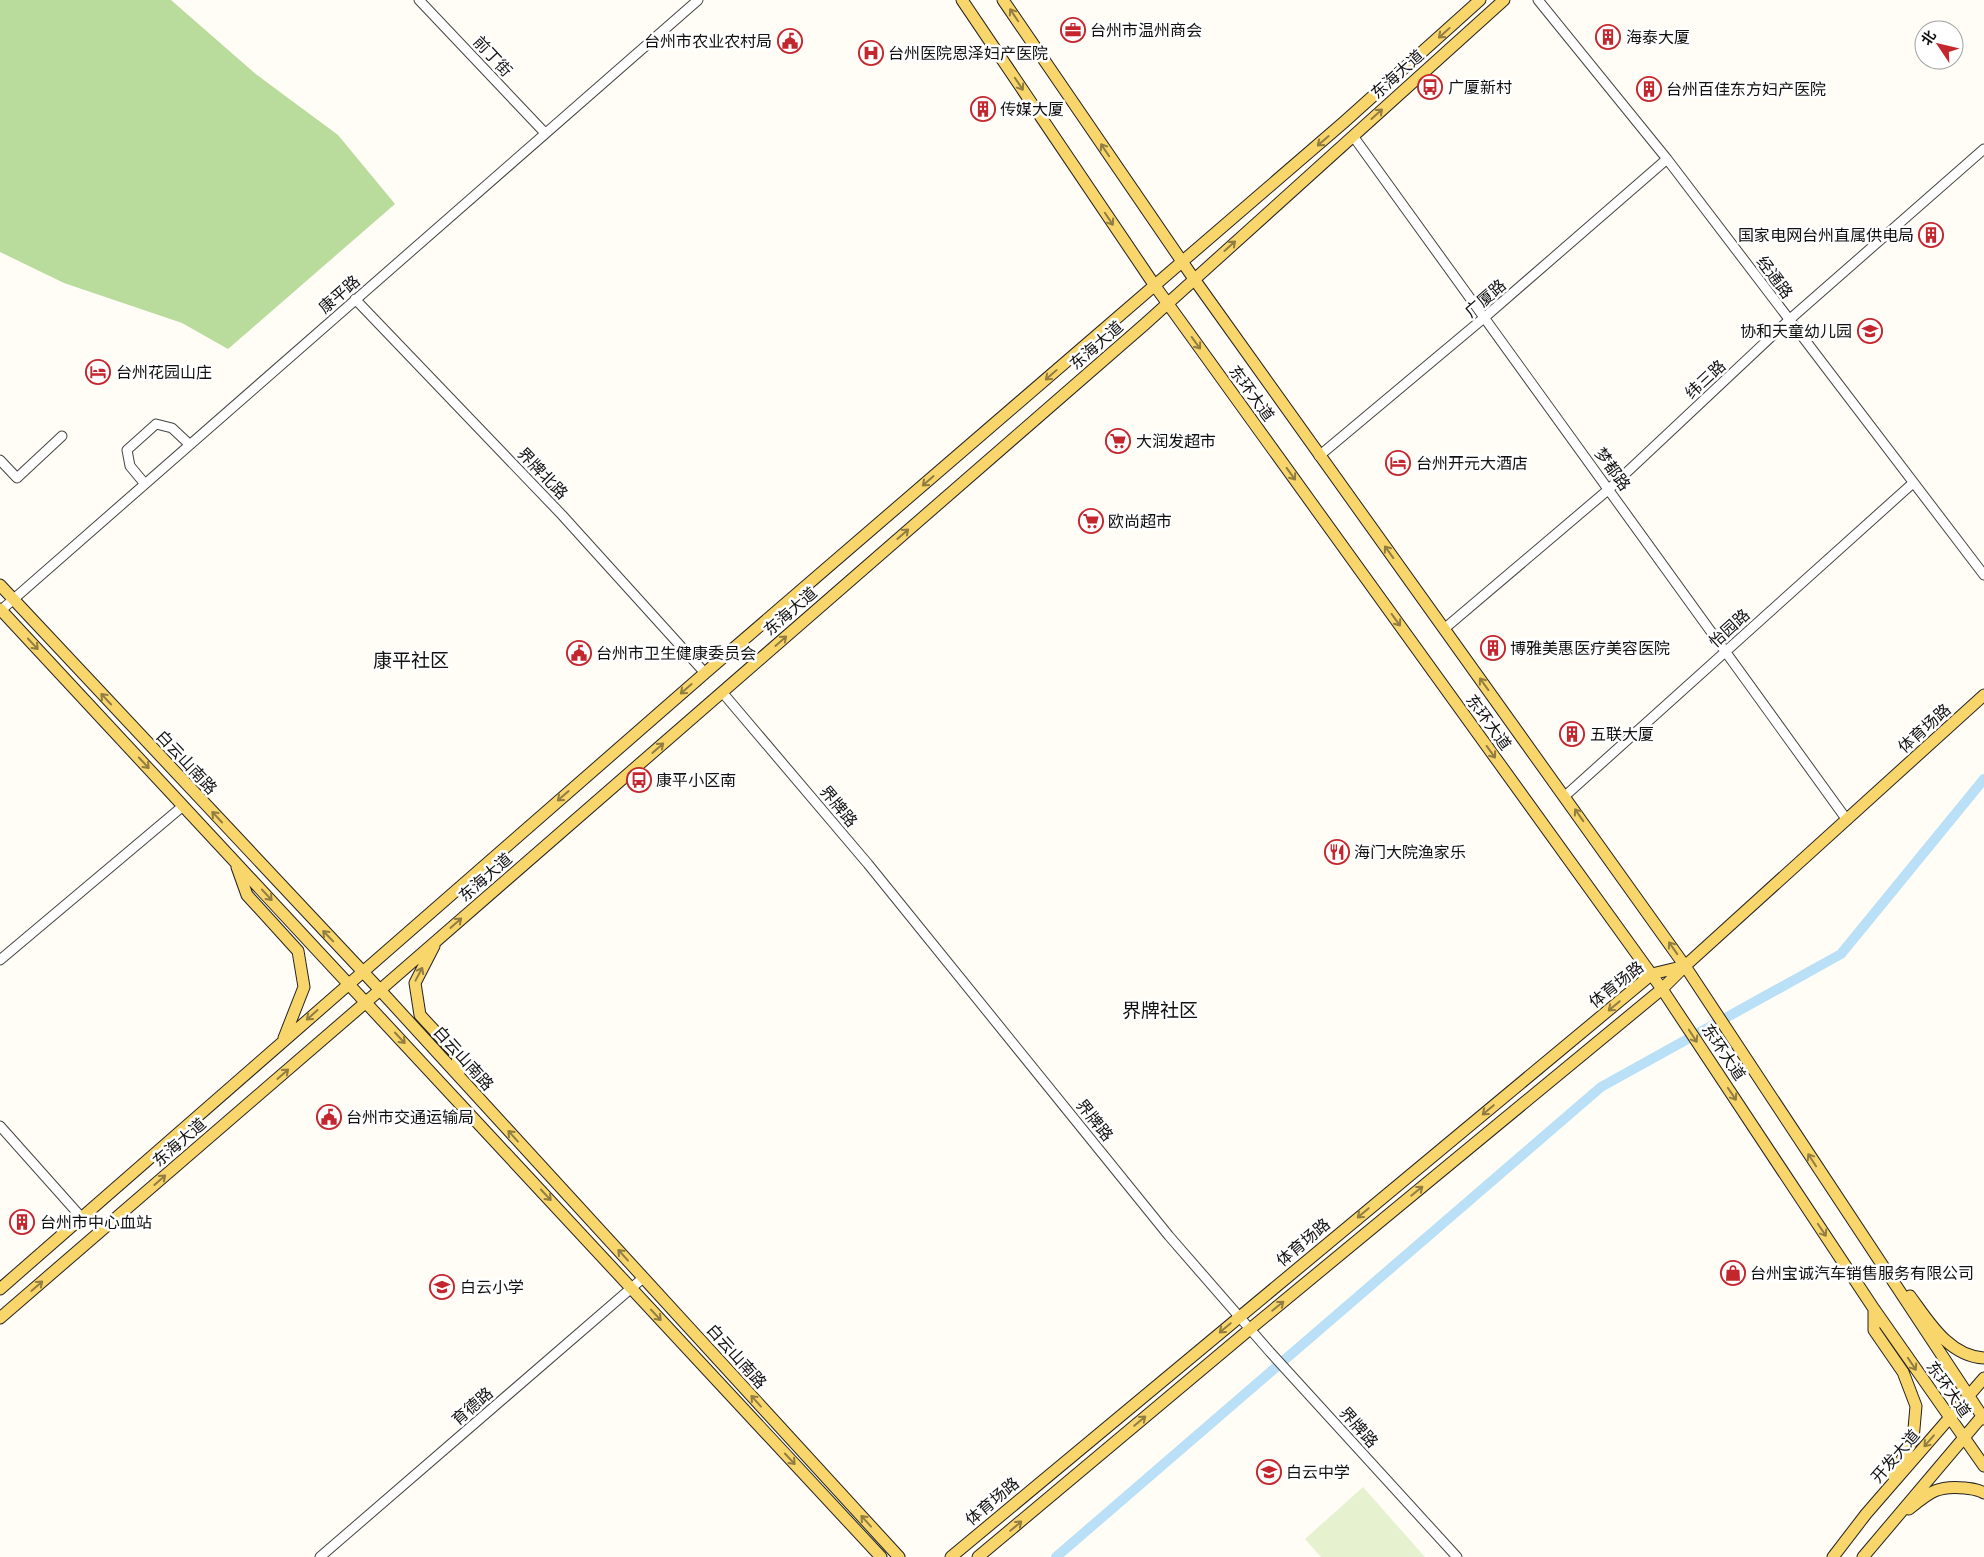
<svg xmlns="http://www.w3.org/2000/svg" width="1984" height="1557" viewBox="0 0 1984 1557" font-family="Spectral,'Noto Sans SC',serif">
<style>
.forest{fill:#b9dc9c}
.pitch{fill:#e6f2cf}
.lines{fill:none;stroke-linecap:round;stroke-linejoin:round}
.canal{stroke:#b9e0f7;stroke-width:10}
.minor-casing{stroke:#444;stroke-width:11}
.major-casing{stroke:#222;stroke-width:13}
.minor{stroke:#fff;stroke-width:9}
.major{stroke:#f9d66b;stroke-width:11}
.oneway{stroke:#917d42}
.labels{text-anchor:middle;stroke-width:5;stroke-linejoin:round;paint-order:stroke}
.poi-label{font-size:16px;fill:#111;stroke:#fff;text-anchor:start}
.street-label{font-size:16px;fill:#111;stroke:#fff}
.quarter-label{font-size:19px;fill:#111;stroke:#fff}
</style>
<rect width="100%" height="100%" fill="#fffdf5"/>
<path class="forest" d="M0,0H171L257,75L338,135L395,204L228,349L182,323L64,283L0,252Z"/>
<path class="pitch" d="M1363,1487L1425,1557H1321L1305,1539Z"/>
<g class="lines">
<path class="canal" d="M1056,1557L1601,1087L1841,954L1984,779"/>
<defs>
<path id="minor" d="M419,0L545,133
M1538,0L1667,159L1984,575
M1353,136L1847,820
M355,299L562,515L705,673
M1319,456L1485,317L1667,159
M0,460L17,478L62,436
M145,484L130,466L127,450L156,424L172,428L189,444
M0,611L698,0
M1444,629L1609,489L1789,320L1984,149
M722,692L868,864L1169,1236L1270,1352L1457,1557
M1565,796L1913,483
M0,960L183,806
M0,1126L82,1218
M320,1557L643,1278"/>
<path id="major" d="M962,0L1155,286L1662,989L1874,1309L1984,1466
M1003,0L1194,279L1685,966L1984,1419
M0,585L380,990L899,1557
M0,609L881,1557
M237,867L247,895L298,951L304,987L284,1038
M434,946L415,983L420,1015L457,1055L459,1076
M0,1289L705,673L1343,123L1480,0
M1910,1296C1929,1322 1949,1356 1984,1358
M1874,1309V1330L1903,1372L1916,1406L1913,1440L1893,1475
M0,1318L380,990L1145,324L1504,0
M1909,1509C1930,1492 1938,1485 1965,1488C1972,1489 1978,1489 1984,1493
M951,1557L1652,974L1685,966
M978,1557L1250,1329L1662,989L1685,966L1984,695
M1833,1557L1866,1514L1984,1378
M1863,1557L1984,1414"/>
</defs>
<use href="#minor" class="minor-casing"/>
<use href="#major" class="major-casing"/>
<use href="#minor" class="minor"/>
<use href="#major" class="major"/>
</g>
<defs><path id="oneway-shaft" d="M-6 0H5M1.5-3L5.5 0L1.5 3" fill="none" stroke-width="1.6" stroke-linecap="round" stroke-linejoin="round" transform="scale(1.25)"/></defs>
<g class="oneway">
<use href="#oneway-shaft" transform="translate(1014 15) rotate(-124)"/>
<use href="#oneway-shaft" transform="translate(1444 33) rotate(138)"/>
<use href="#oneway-shaft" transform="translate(1019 84) rotate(56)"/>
<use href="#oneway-shaft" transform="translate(1377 114) rotate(-42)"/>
<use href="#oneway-shaft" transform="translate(1323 141) rotate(139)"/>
<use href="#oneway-shaft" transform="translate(1105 150) rotate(-124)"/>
<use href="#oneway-shaft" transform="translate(1109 219) rotate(56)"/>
<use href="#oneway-shaft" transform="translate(1230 246) rotate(-42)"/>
<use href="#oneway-shaft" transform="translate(1196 343) rotate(54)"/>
<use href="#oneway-shaft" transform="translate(1051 375) rotate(139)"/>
<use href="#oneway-shaft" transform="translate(1291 474) rotate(54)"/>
<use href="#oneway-shaft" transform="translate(928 481) rotate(139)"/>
<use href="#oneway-shaft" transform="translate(903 534) rotate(-41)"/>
<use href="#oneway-shaft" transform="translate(1389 552) rotate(-126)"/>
<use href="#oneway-shaft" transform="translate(1396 620) rotate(54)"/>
<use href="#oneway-shaft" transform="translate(781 641) rotate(-41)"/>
<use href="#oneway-shaft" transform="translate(33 644) rotate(47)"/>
<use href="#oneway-shaft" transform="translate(1484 684) rotate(-126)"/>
<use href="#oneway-shaft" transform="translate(686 689) rotate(139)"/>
<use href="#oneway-shaft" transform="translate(106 699) rotate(-133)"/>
<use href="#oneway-shaft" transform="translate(658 748) rotate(-41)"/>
<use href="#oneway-shaft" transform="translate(1491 752) rotate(54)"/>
<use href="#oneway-shaft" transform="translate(144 763) rotate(47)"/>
<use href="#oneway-shaft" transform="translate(563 796) rotate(139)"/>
<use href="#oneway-shaft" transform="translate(1579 815) rotate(-125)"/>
<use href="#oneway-shaft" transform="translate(217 817) rotate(-133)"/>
<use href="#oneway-shaft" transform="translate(267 895) rotate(47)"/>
<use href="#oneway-shaft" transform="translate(456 923) rotate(-41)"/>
<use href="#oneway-shaft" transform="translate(328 936) rotate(-134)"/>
<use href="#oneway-shaft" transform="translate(1673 948) rotate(-125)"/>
<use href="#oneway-shaft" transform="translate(419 974) rotate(-62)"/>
<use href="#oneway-shaft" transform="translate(1614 1006) rotate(140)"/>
<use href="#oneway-shaft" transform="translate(312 1015) rotate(138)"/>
<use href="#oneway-shaft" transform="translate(1693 1036) rotate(57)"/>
<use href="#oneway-shaft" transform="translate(400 1038) rotate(47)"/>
<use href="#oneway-shaft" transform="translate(283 1074) rotate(-41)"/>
<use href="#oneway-shaft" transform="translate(1732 1094) rotate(56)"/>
<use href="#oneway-shaft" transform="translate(1488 1110) rotate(140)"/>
<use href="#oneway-shaft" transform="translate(513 1136) rotate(-132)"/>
<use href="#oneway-shaft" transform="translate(1812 1160) rotate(-123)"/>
<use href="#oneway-shaft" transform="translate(160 1180) rotate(-41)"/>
<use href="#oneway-shaft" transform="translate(1417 1191) rotate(-39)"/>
<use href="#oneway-shaft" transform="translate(546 1195) rotate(47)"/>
<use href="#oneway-shaft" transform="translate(1363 1213) rotate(140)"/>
<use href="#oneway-shaft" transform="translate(1822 1230) rotate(56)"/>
<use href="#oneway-shaft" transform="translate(623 1255) rotate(-132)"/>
<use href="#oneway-shaft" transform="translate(37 1286) rotate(-41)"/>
<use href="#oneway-shaft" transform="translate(1278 1306) rotate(-39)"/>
<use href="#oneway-shaft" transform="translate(656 1315) rotate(47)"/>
<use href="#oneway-shaft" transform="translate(1225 1328) rotate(140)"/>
<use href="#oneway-shaft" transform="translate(1912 1364) rotate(56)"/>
<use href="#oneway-shaft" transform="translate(756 1401) rotate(-132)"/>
<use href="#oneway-shaft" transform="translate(1140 1421) rotate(-40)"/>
<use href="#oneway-shaft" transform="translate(1929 1441) rotate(131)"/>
<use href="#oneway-shaft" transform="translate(790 1459) rotate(47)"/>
<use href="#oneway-shaft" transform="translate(866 1521) rotate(-132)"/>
<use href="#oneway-shaft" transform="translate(1016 1526) rotate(-40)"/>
</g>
<defs>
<symbol id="office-ring" viewBox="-11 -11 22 22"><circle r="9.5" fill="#fff" stroke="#c4262e" stroke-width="1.5"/><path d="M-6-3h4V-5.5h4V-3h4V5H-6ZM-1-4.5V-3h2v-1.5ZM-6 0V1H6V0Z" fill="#c4262e"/></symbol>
<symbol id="building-ring" viewBox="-11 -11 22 22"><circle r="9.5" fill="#fff" stroke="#c4262e" stroke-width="1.5"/><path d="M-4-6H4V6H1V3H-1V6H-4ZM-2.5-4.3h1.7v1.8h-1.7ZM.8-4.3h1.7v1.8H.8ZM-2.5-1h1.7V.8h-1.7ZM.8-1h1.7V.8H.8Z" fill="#c4262e"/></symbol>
<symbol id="civic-ring" viewBox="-11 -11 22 22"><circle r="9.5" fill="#fff" stroke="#c4262e" stroke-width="1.5"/><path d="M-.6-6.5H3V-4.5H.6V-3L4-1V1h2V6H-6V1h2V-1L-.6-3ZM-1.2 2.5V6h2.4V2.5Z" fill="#c4262e"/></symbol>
<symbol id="hospital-ring" viewBox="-11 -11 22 22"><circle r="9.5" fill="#fff" stroke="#c4262e" stroke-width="1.5"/><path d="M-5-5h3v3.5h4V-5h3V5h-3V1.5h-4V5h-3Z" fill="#c4262e"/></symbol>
<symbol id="bus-ring" viewBox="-11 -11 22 22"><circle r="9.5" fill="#fff" stroke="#c4262e" stroke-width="1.5"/><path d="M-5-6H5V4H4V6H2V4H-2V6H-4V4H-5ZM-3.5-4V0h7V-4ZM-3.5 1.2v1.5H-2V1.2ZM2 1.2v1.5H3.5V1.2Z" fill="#c4262e"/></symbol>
<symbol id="school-ring" viewBox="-11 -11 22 22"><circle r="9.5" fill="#fff" stroke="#c4262e" stroke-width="1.5"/><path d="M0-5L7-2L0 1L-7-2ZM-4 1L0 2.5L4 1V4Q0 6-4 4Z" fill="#c4262e"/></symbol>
<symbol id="hotel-ring" viewBox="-11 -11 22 22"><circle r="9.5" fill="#fff" stroke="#c4262e" stroke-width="1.5"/><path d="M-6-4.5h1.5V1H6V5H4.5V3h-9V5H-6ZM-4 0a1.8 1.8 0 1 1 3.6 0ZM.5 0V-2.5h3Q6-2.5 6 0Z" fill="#c4262e"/></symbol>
<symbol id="supermarket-ring" viewBox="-11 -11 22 22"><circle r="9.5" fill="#fff" stroke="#c4262e" stroke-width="1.5"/><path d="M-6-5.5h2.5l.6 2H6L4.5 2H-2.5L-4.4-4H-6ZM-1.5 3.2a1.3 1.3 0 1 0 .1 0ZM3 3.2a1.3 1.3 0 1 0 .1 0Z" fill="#c4262e"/></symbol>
<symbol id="restaurant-ring" viewBox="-11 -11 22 22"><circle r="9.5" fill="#fff" stroke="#c4262e" stroke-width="1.5"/><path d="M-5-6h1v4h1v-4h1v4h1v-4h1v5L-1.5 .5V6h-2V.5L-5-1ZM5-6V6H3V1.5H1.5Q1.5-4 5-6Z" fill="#c4262e"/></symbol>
<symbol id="shop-ring" viewBox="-11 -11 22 22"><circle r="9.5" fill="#fff" stroke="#c4262e" stroke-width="1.5"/><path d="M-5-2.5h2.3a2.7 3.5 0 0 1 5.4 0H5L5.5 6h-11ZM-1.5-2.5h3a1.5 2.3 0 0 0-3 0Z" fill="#c4262e"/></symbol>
</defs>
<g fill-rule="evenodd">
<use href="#office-ring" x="1059" y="16" width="28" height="28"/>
<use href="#building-ring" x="1594" y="23" width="28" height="28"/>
<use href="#civic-ring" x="776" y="27" width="28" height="28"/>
<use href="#hospital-ring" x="857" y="39" width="28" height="28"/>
<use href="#bus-ring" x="1416" y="73" width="28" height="28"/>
<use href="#building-ring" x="1635" y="75" width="28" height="28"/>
<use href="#building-ring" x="969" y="95" width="28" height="28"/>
<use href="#building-ring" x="1917" y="221" width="28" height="28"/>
<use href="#school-ring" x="1856" y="317" width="28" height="28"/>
<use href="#hotel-ring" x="84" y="358" width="28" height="28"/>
<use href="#supermarket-ring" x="1104" y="427" width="28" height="28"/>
<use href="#hotel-ring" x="1384" y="449" width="28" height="28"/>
<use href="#supermarket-ring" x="1077" y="507" width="28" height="28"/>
<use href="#building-ring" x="1479" y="634" width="28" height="28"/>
<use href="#civic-ring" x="565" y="639" width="28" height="28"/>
<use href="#building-ring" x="1558" y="720" width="28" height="28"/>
<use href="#bus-ring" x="625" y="766" width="28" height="28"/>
<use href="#restaurant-ring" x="1323" y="838" width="28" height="28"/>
<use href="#civic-ring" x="315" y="1103" width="28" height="28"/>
<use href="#building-ring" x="8" y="1208" width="28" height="28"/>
<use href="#shop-ring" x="1719" y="1259" width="28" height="28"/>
<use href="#school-ring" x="428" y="1273" width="28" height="28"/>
<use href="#school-ring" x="1255" y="1458" width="28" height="28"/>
</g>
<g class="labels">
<g class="poi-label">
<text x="1090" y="36">台州市温州商会</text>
<text x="1626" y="43">海泰大厦</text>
<text x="772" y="47" text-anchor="end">台州市农业农村局</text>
<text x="888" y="59">台州医院恩泽妇产医院</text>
<text x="1448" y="93">广厦新村</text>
<text x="1666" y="95">台州百佳东方妇产医院</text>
<text x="1000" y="115">传媒大厦</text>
<text x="1914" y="241" text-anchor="end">国家电网台州直属供电局</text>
<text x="1852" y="337" text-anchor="end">协和天童幼儿园</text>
<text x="116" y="378">台州花园山庄</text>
<text x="1136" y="447">大润发超市</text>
<text x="1416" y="469">台州开元大酒店</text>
<text x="1108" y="527">欧尚超市</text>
<text x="1510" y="654">博雅美惠医疗美容医院</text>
<text x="596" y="659">台州市卫生健康委员会</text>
<text x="1590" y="740">五联大厦</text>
<text x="656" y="786">康平小区南</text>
<text x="1354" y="858">海门大院渔家乐</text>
<text x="346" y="1123">台州市交通运输局</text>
<text x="40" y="1228">台州市中心血站</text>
<text x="1750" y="1279">台州宝诚汽车销售服务有限公司</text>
<text x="460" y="1293">白云小学</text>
<text x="1286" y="1478">白云中学</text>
</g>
<g class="street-label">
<text transform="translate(493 56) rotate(47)" y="6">前丁街</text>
<text transform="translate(1397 74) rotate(-42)" y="6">东海大道</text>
<text transform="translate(1775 277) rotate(53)" y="6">经通路</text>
<text transform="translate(339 294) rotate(-41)" y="6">康平路</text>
<text transform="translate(1485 298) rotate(-41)" y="6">广厦路</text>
<text transform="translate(1096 345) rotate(-41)" y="6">东海大道</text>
<text transform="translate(1705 379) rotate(-43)" y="6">纬三路</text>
<text transform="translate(1252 393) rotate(54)" y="6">东环大道</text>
<text transform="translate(1613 469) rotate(54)" y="6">梦都路</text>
<text transform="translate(543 473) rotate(46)" y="6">界牌北路</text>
<text transform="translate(790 611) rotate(-41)" y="6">东海大道</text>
<text transform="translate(1729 628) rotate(-42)" y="6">怡园路</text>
<text transform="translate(1489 722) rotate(54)" y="6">东环大道</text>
<text transform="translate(1924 728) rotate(-42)" y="6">体育场路</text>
<text transform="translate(187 762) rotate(47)" y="6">白云山南路</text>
<text transform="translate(839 806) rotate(50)" y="6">界牌路</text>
<text transform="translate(485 877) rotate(-41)" y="6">东海大道</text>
<text transform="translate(1616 984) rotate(-38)" y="6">体育场路</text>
<text transform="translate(1724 1052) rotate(56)" y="6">东环大道</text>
<text transform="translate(464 1058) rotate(48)" y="6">白云山南路</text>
<text transform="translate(1095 1120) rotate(51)" y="6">界牌路</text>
<text transform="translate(179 1142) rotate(-41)" y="6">东海大道</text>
<text transform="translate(1303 1242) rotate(-40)" y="6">体育场路</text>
<text transform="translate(737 1356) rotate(48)" y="6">白云山南路</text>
<text transform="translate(1949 1389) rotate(55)" y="6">东环大道</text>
<text transform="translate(472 1406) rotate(-41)" y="6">育德路</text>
<text transform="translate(1359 1427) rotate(48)" y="6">界牌路</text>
<text transform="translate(1895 1456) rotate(-49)" y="6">开发大道</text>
<text transform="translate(992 1501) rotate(-40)" y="6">体育场路</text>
</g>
<g class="quarter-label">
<text x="411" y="667">康平社区</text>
<text x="1160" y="1017">界牌社区</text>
</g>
</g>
<g transform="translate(1939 45) rotate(305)"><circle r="24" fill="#ffffff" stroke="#a0a0a0"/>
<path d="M0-4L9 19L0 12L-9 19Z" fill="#c4262e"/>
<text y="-8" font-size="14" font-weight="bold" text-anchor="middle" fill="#111111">北</text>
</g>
</svg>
